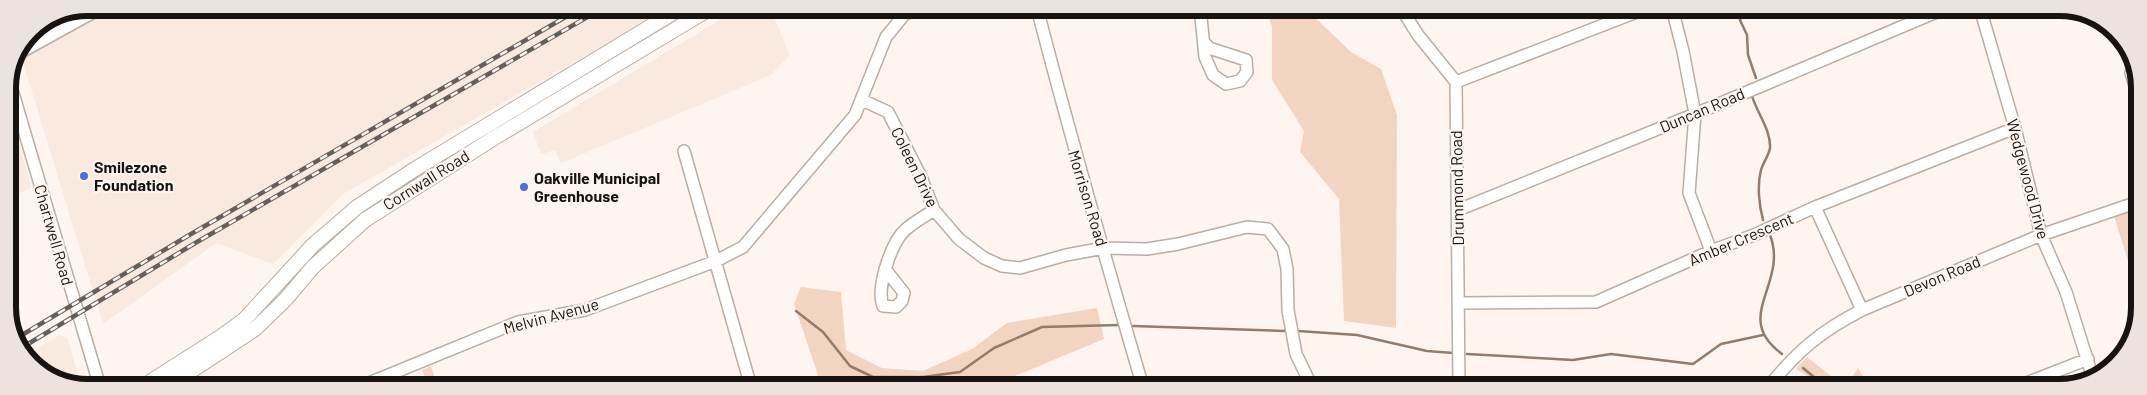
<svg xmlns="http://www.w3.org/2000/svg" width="2147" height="395" viewBox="0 0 2147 395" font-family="Barlow,sans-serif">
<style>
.built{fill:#f9e9de}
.green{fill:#f3d4c0}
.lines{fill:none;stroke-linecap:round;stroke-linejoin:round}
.stream{stroke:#947b6a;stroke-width:2.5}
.minor-casing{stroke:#baada4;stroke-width:14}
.major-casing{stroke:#baada4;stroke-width:16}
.minor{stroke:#fff;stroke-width:11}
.major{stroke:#fff;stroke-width:14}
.rail-casing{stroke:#645f5b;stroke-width:4.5}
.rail{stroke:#fef5f0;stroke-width:2.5;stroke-dasharray:8;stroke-linecap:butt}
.poi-dot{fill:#466fe2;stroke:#fef5f0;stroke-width:2}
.labels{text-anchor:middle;stroke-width:4.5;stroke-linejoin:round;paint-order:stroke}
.street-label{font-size:16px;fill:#171310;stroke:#fef5f0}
.poi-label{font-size:16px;font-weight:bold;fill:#171310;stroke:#fef5f0;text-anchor:start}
.rim{fill:none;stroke:#171310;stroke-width:6}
</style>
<rect width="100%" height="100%" fill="#fef5f0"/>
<path class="built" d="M89,8H669L343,194L273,264L216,243L103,324L21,56L32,31Z
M740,8H770L790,55L771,75L561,163L555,150L541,154L533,132Z
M8,103L31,187L9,199Z
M2139,261V302L2129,264Z
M59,335L67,338L82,387H78L35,367L27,355Z"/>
<path class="green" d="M1266,8H1305L1351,52L1381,69L1397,115L1396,328L1344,321L1339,199L1300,152L1304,131L1272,80V27Z
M2138,208L2139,261L2129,264L2114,216Z
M801,287L841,292L846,350L882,368L923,371L972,349L1007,323L1097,308L1104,339L988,387H822L794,304Z
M1807,357L1841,384H1847L1858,368L1870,387H1826L1796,369Z
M431,366L438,387H429L422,370Z"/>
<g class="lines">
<path class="stream" d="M1744,8L1740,20L1747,35L1748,55L1756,78
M1752,96C1757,113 1771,130 1770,148C1769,155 1763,163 1761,170C1757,185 1759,205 1763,220
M1770,235C1789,284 1731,317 1782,354
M796,311L823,332L850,366L873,377H923L960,372L994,348L1042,327L1118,325
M1133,326L1285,331
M1298,331L1357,335L1427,351L1453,353
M1467,354L1573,360L1611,354L1693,364L1721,344L1763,335
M1803,368L1826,387"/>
<defs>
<path id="minor" d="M1037,8C1070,135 1106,261 1143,387
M1200,8L1205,57L1213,75L1226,84L1240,81L1247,72L1246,60L1209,48L1204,42
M1401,8L1418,35L1456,82L1459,387
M1672,8L1683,51L1695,114L1689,193L1711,251
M1980,8L2015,128L2041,235L2066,292L2092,375
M1330,11L1336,8
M23,51L101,8
M2134,66L2131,73L2138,94
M1456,82L1647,8
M10,83L100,387
M862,100L888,112L921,177L934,210L959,239L984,258L1002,266L1020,268L1066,255L1104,248L1147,249L1178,244L1247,227L1268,229L1283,249L1287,269L1288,310L1296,354L1312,387
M684,151L751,387
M1815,207L1862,310
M1458,210L1695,114L1946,8
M885,269L904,293L902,301L896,307L883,306C876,288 891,243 905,230C914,222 925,216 934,210
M1458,303L1596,302L1711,251L1754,235L1815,207L2015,128
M359,387L518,322L585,310L716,261L743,247L855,115L886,37L904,15L916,8
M1768,387C1798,351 1819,332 1862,310L2041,235L2138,202
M2016,387L2088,359"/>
<path id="major" d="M142,387L222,336L244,320L313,245L357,207L415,169L681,8
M167,387L255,329L285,300L313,267L365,220L494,138L711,8"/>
</defs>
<use href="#minor" class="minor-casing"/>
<use href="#major" class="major-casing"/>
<use href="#minor" class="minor"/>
<use href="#major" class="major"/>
<defs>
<path id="rail" d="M17,338L191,234L581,8
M23,347L197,242L603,8"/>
</defs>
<use href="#rail" class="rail-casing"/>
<use href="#rail" class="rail"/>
</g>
<g class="poi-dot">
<circle cx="84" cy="176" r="5"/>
<circle cx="524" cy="187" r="5"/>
</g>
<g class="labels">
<g class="street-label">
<text transform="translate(1702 110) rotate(-23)" y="6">Duncan Road</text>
<text transform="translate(915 167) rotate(64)" y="6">Coleen Drive</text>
<text transform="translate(2028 179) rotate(75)" y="6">Wedgewood Drive</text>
<text transform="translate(426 180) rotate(-32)" y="6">Cornwall Road</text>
<text transform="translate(1457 188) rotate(-91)" y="6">Drummond Road</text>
<text transform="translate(1088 198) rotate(73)" y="6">Morrison Road</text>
<text transform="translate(54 235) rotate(74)" y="6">Chartwell Road</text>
<text transform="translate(1741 239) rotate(-23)" y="6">Amber Crescent</text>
<text transform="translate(1942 276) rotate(-23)" y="6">Devon Road</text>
<text transform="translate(551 316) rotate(-15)" y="6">Melvin Avenue</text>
</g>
<g class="poi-label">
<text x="94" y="173">Smilezone<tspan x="94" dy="18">Foundation</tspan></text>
<text x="534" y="184">Oakville Municipal<tspan x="534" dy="18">Greenhouse</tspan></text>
</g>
</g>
<path d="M0 0H2147V395H0ZM88 16H2059A72 72 0 0 1 2131 88V307A72 72 0 0 1 2059 379H88A72 72 0 0 1 16 307V88A72 72 0 0 1 88 16Z" fill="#ece3de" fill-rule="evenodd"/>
<path class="rim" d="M88 16H2059A72 72 0 0 1 2131 88V307A72 72 0 0 1 2059 379H88A72 72 0 0 1 16 307V88A72 72 0 0 1 88 16Z"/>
</svg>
